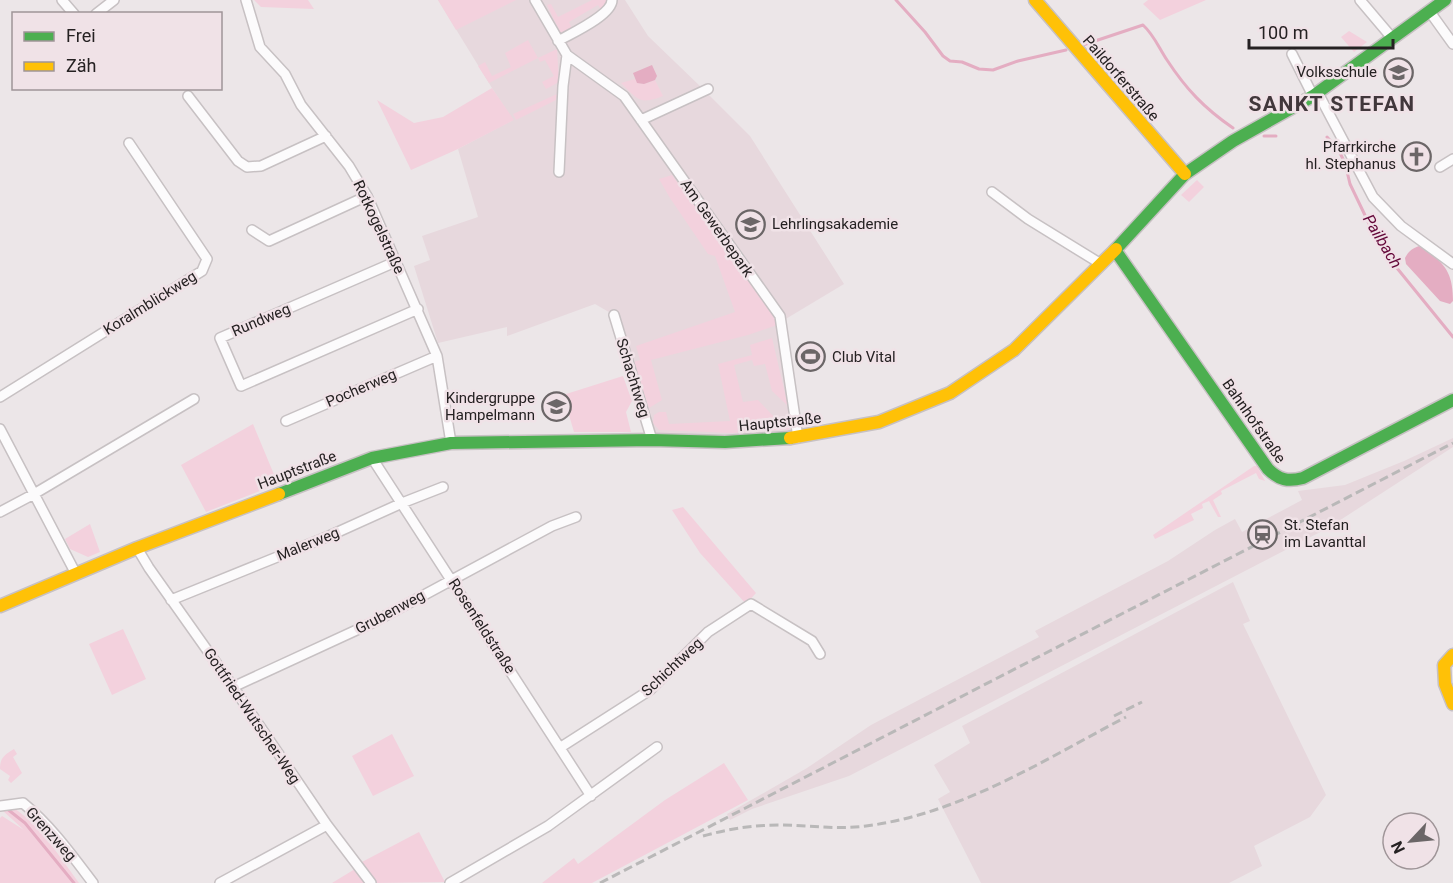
<svg xmlns="http://www.w3.org/2000/svg" width="1453" height="883" viewBox="0 0 1453 883" font-family="Roboto,sans-serif">
<style>
.built{fill:#e7d8dd}
.green{fill:#f3d1dd}
.water{fill:#e4adc2}
.lines{fill:none;stroke-linecap:round;stroke-linejoin:round}
.stream{stroke:#e4adc2;stroke-width:3}
.street-casing{stroke:#c7c1c3;stroke-width:12}
.fast-casing{stroke:#c7c1c3;stroke-width:15}
.slow-casing{stroke:#c7c1c3;stroke-width:15}
.street{stroke:#fcfbfc;stroke-width:9}
.fast{stroke:#4caf50;stroke-width:12}
.slow{stroke:#ffc107;stroke-width:12}
.rail{stroke:#b9b8b8;stroke-width:3;stroke-dasharray:9 4.5;stroke-linecap:butt}
.labels{text-anchor:middle;stroke-width:5;stroke-linejoin:round;paint-order:stroke}
.poi-label{font-size:15px;fill:#252122;stroke:#f0e2e7;text-anchor:end}
.street-label{font-size:15px;fill:#252122;stroke:#f0e2e7}
.water-label{font-size:16px;font-style:italic;fill:#630638;stroke:#f0e2e7}
.district-label{font-size:21px;font-weight:bold;letter-spacing:1.5px;fill:#41373b;stroke:#f0e2e7}
</style>
<rect width="100%" height="100%" fill="#ece6e8"/>
<path class="built" d="M438,0H625L648,36L702,88L710,91L708,94L750,136L844,284L784,320L797,431L762,434L650,435L614,315L595,304L507,336V327L438,343L414,266L430,260L422,236L478,217L458,149L513,120L492,88Z
M1453,438V447L1328,528L849,776L752,809L730,820L727,814L807,768L871,725L1039,637L1035,631L1168,561L1215,530L1235,519L1242,532L1302,500L1298,491L1345,485L1404,461Z
M1233,582L1250,621L1243,624L1326,795L1310,817L1254,846L1262,866L1229,883H981L938,799L950,792L934,765L970,743L962,726Z"/>
<path class="green" d="M254,0H308L314,9L261,7Z
M438,0H516L456,30Z
M592,0H608L602,11L598,5L569,22L572,29L561,34L547,5L551,4L558,17Z
M1148,0H1206L1160,20L1143,4Z
M1349,31L1367,42L1354,52L1341,37Z
M528,40L538,58L557,49L559,82L546,89L542,82L554,76L545,60L540,62L538,58L489,83L478,66L485,62L492,76L511,67L505,53Z
M635,79C641,87 648,83 655,80L663,96C640,105 638,100 621,83Z
M492,88L514,120L458,149L411,170L377,100L414,123L443,117Z
M557,94L556,100L516,120L513,114Z
M672,175L771,311L777,325L748,335L651,360L662,400L649,408L633,362L640,360L636,346L735,312L715,256L708,254L670,198L659,179Z
M1197,180L1204,187L1189,202L1181,195Z
M772,338L788,406L772,391L765,364L754,366L752,360L734,365L743,402L758,400L776,419L787,416L790,419V429L732,433L659,430L653,423L654,415L659,412H666L669,424L730,421L718,364L752,355L750,345Z
M623,376L632,401L626,412L631,432H574L563,395Z
M253,424L278,484L206,512L181,465Z
M1254,466H1257L1265,481L1259,479L1256,473L1221,491L1222,494L1213,500L1221,517H1218L1209,501L1202,504L1203,508L1191,514L1194,520L1155,539L1153,535Z
M683,507L756,593L746,604L700,553L672,510Z
M90,524L100,552L88,557L70,549L65,539Z
M123,629L146,679L112,695L89,644Z
M392,734L414,776L373,796L352,756Z
M14,749L17,754L13,757L22,773L11,783L8,780L10,776L0,769C0,758 4,755 14,749Z
M724,763L748,800L592,883H542L574,858L578,864L665,800Z
M14,808C41,827 60,857 79,883H0V818L2,816L24,830L2,810Z
M419,832L445,882L376,883L360,863Z
M355,869L365,883H332Z"/>
<path class="water" d="M652,65L657,76L655,80L644,84L637,83L633,73Z
M1419,246C1444,262 1453,271 1453,301L1450,304L1440,301L1406,264L1405,258C1409,251 1411,249 1419,246Z"/>
<g class="lines">
<path class="stream" d="M896,0L925,32L943,56L950,61L962,62L979,69L993,70L1018,61L1066,50
M1083,45L1143,25C1154,35 1159,48 1167,60C1186,89 1204,108 1233,128
M1264,136H1276
M1327,137L1338,149L1345,163L1350,184L1374,234L1388,257L1453,337
M6,808L25,823L74,883"/>
<defs>
<path id="street" d="M62,0L74,14
M246,0L260,47L285,74L301,105L349,166L367,196L437,356L451,443
M535,0L567,55L563,86L559,172
M1360,0L1393,39
M1430,12L1453,44
M96,14L114,0
M558,41C572,33 612,15 612,0
M1292,54L1313,96
M567,55L624,96L780,316L798,438
M1318,93L1373,197L1401,226L1453,264
M188,96L238,161L247,167L261,166L326,136
M641,120L708,89
M1440,167L1453,159
M992,192L1028,219L1101,264
M252,230L269,241L367,196
M395,262L220,338L241,386L418,309
M614,315L652,440
M0,397L202,271L207,259L129,143
M286,421L437,356
M0,429L76,574
M372,458L591,796
M0,512L34,494L194,399
M137,548L149,568L229,681L327,825L371,883
M171,600L329,536L402,503L443,487
M233,687L374,622L552,526L576,517
M561,747L650,690L708,632L751,604L812,641L820,654
M0,806L23,803C51,826 71,854 93,883
M220,883L327,825
M450,883L548,826L657,747"/>
<path id="fast" d="M1116,249L1185,174L1233,141L1313,96L1445,0
M1115,250L1268,469C1279,480 1288,482 1303,478L1453,400
M279,494L372,458L451,443L652,440L725,442L790,438"/>
<path id="slow" d="M1035,0L1185,174
M790,438L879,422L950,393L1014,350L1116,249
M0,606L137,548L279,494
M1453,655L1444,665L1445,684L1453,704"/>
</defs>
<use href="#street" class="street-casing"/>
<use href="#fast" class="fast-casing"/>
<use href="#slow" class="slow-casing"/>
<use href="#street" class="street"/>
<use href="#fast" class="fast"/>
<use href="#slow" class="slow"/>
<path class="rail" d="M1114,716L1142,702
M703,836C728,829 753,825 779,825C809,825 837,830 866,826C960,814 1044,760 1126,717
M600,883L1453,443"/>
</g>
<defs>
<symbol id="school-ring" viewBox="-11 -11 22 22"><circle r="9.5" fill="#f0e2e7" stroke="#6b6667" stroke-width="1.5"/><path d="M0-5L7-2L0 1L-7-2ZM-4 1L0 2.5L4 1V4Q0 6-4 4Z" fill="#6b6667"/></symbol>
<symbol id="church-ring" viewBox="-11 -11 22 22"><circle r="9.5" fill="#f0e2e7" stroke="#6b6667" stroke-width="1.5"/><path d="M-1.2-6h2.4v3.5h3.3v2.4h-3.3V6h-2.4V-.1h-3.3v-2.4h3.3Z" fill="#6b6667"/></symbol>
<symbol id="stadium-ring" viewBox="-11 -11 22 22"><circle r="9.5" fill="#f0e2e7" stroke="#6b6667" stroke-width="1.5"/><path d="M0-5a6.5 5 0 1 0 0 10a6.5 5 0 1 0 0-10ZM-3.5-1.8h7v3.6h-7Z" fill="#6b6667"/></symbol>
<symbol id="station-ring" viewBox="-11 -11 22 22"><circle r="9.5" fill="#f0e2e7" stroke="#6b6667" stroke-width="1.5"/><path d="M-3-6H3Q5-6 5-4V2Q5 4 3 4L4.5 6H3L1.5 4h-3L-3 6H-4.5L-3 4Q-5 4-5 2V-4Q-5-6-3-6ZM-3.5-4v3h7v-3ZM-3.5 1v1.5H-2V1ZM2 1v1.5H3.5V1Z" fill="#6b6667"/></symbol>
</defs>
<g fill-rule="evenodd">
<use href="#school-ring" x="1382" y="56" width="33" height="33"/>
<use href="#church-ring" x="1400" y="140" width="33" height="33"/>
<use href="#school-ring" x="734" y="208" width="33" height="33"/>
<use href="#stadium-ring" x="794" y="340" width="33" height="33"/>
<use href="#school-ring" x="540" y="390" width="33" height="33"/>
<use href="#station-ring" x="1246" y="518" width="33" height="33"/>
</g>
<g class="labels">
<g class="poi-label">
<text x="1377" y="77">Volksschule</text>
<text x="1396" y="152">Pfarrkirche<tspan x="1396" dy="17">hl. Stephanus</tspan></text>
<text x="772" y="229" text-anchor="start">Lehrlingsakademie</text>
<text x="832" y="362" text-anchor="start">Club Vital</text>
<text x="535" y="403">Kindergruppe<tspan x="535" dy="17">Hampelmann</tspan></text>
<text x="1284" y="530" text-anchor="start">St. Stefan<tspan x="1284" dy="17">im Lavanttal</tspan></text>
</g>
<g class="street-label">
<text transform="translate(1121 78) rotate(49)" y="5">Paildorferstraße</text>
<text transform="translate(379 227) rotate(65)" y="5">Rotkogelstraße</text>
<text transform="translate(717 228) rotate(55)" y="5">Am Gewerbepark</text>
<text transform="translate(150 303) rotate(-32)" y="5">Koralmblickweg</text>
<text transform="translate(261 320) rotate(-23)" y="5">Rundweg</text>
<text transform="translate(633 378) rotate(73)" y="5">Schachtweg</text>
<text transform="translate(361 388) rotate(-23)" y="5">Pocherweg</text>
<text transform="translate(1254 421) rotate(55)" y="5">Bahnhofstraße</text>
<text transform="translate(780 422) rotate(-6)" y="5">Hauptstraße</text>
<text transform="translate(297 470) rotate(-21)" y="5">Hauptstraße</text>
<text transform="translate(308 544) rotate(-22)" y="5">Malerweg</text>
<text transform="translate(390 612) rotate(-28)" y="5">Grubenweg</text>
<text transform="translate(482 626) rotate(57)" y="5">Rosenfeldstraße</text>
<text transform="translate(672 667) rotate(-43)" y="5">Schichtweg</text>
<text transform="translate(252 716) rotate(56)" y="5">Gottfried-Wutscher-Weg</text>
<text transform="translate(51 834) rotate(48)" y="5">Grenzweg</text>
</g>
<g class="water-label">
<text transform="translate(1383 241) rotate(59)" y="6">Pailbach</text>
</g>
<g class="district-label">
<text x="1332" y="111">SANKT STEFAN</text>
</g>
</g>
<rect x="12" y="12" width="210" height="78" fill="#f0e2e7" stroke="#9f9598" stroke-width="1.5"/>
<rect x="24" y="32" width="30" height="9" fill="#4caf50" stroke="#9f9598" stroke-width="1.5"/>
<text x="66" y="42" font-size="18" fill="#252122">Frei</text>
<rect x="24" y="62" width="30" height="9" fill="#ffc107" stroke="#9f9598" stroke-width="1.5"/>
<text x="66" y="72" font-size="18" fill="#252122">Zäh</text>
<g transform="translate(1411 841) rotate(244)"><circle r="28" fill="#f0e2e7" stroke="#9f9598" stroke-width="1.5"/>
<path d="M0-4.5L10 22L0 15L-10 22Z" fill="#6b6667"/>
<text y="-9" font-size="16" font-weight="bold" text-anchor="middle" fill="#252122">N</text>
</g>
<path d="M1249 39v9h144v-9" fill="none" stroke="#252122" stroke-width="3"/>
<text x="1258" y="39" font-size="18" fill="#252122" stroke="#f0e2e7" stroke-width="4.5" paint-order="stroke">100 m</text>
</svg>
